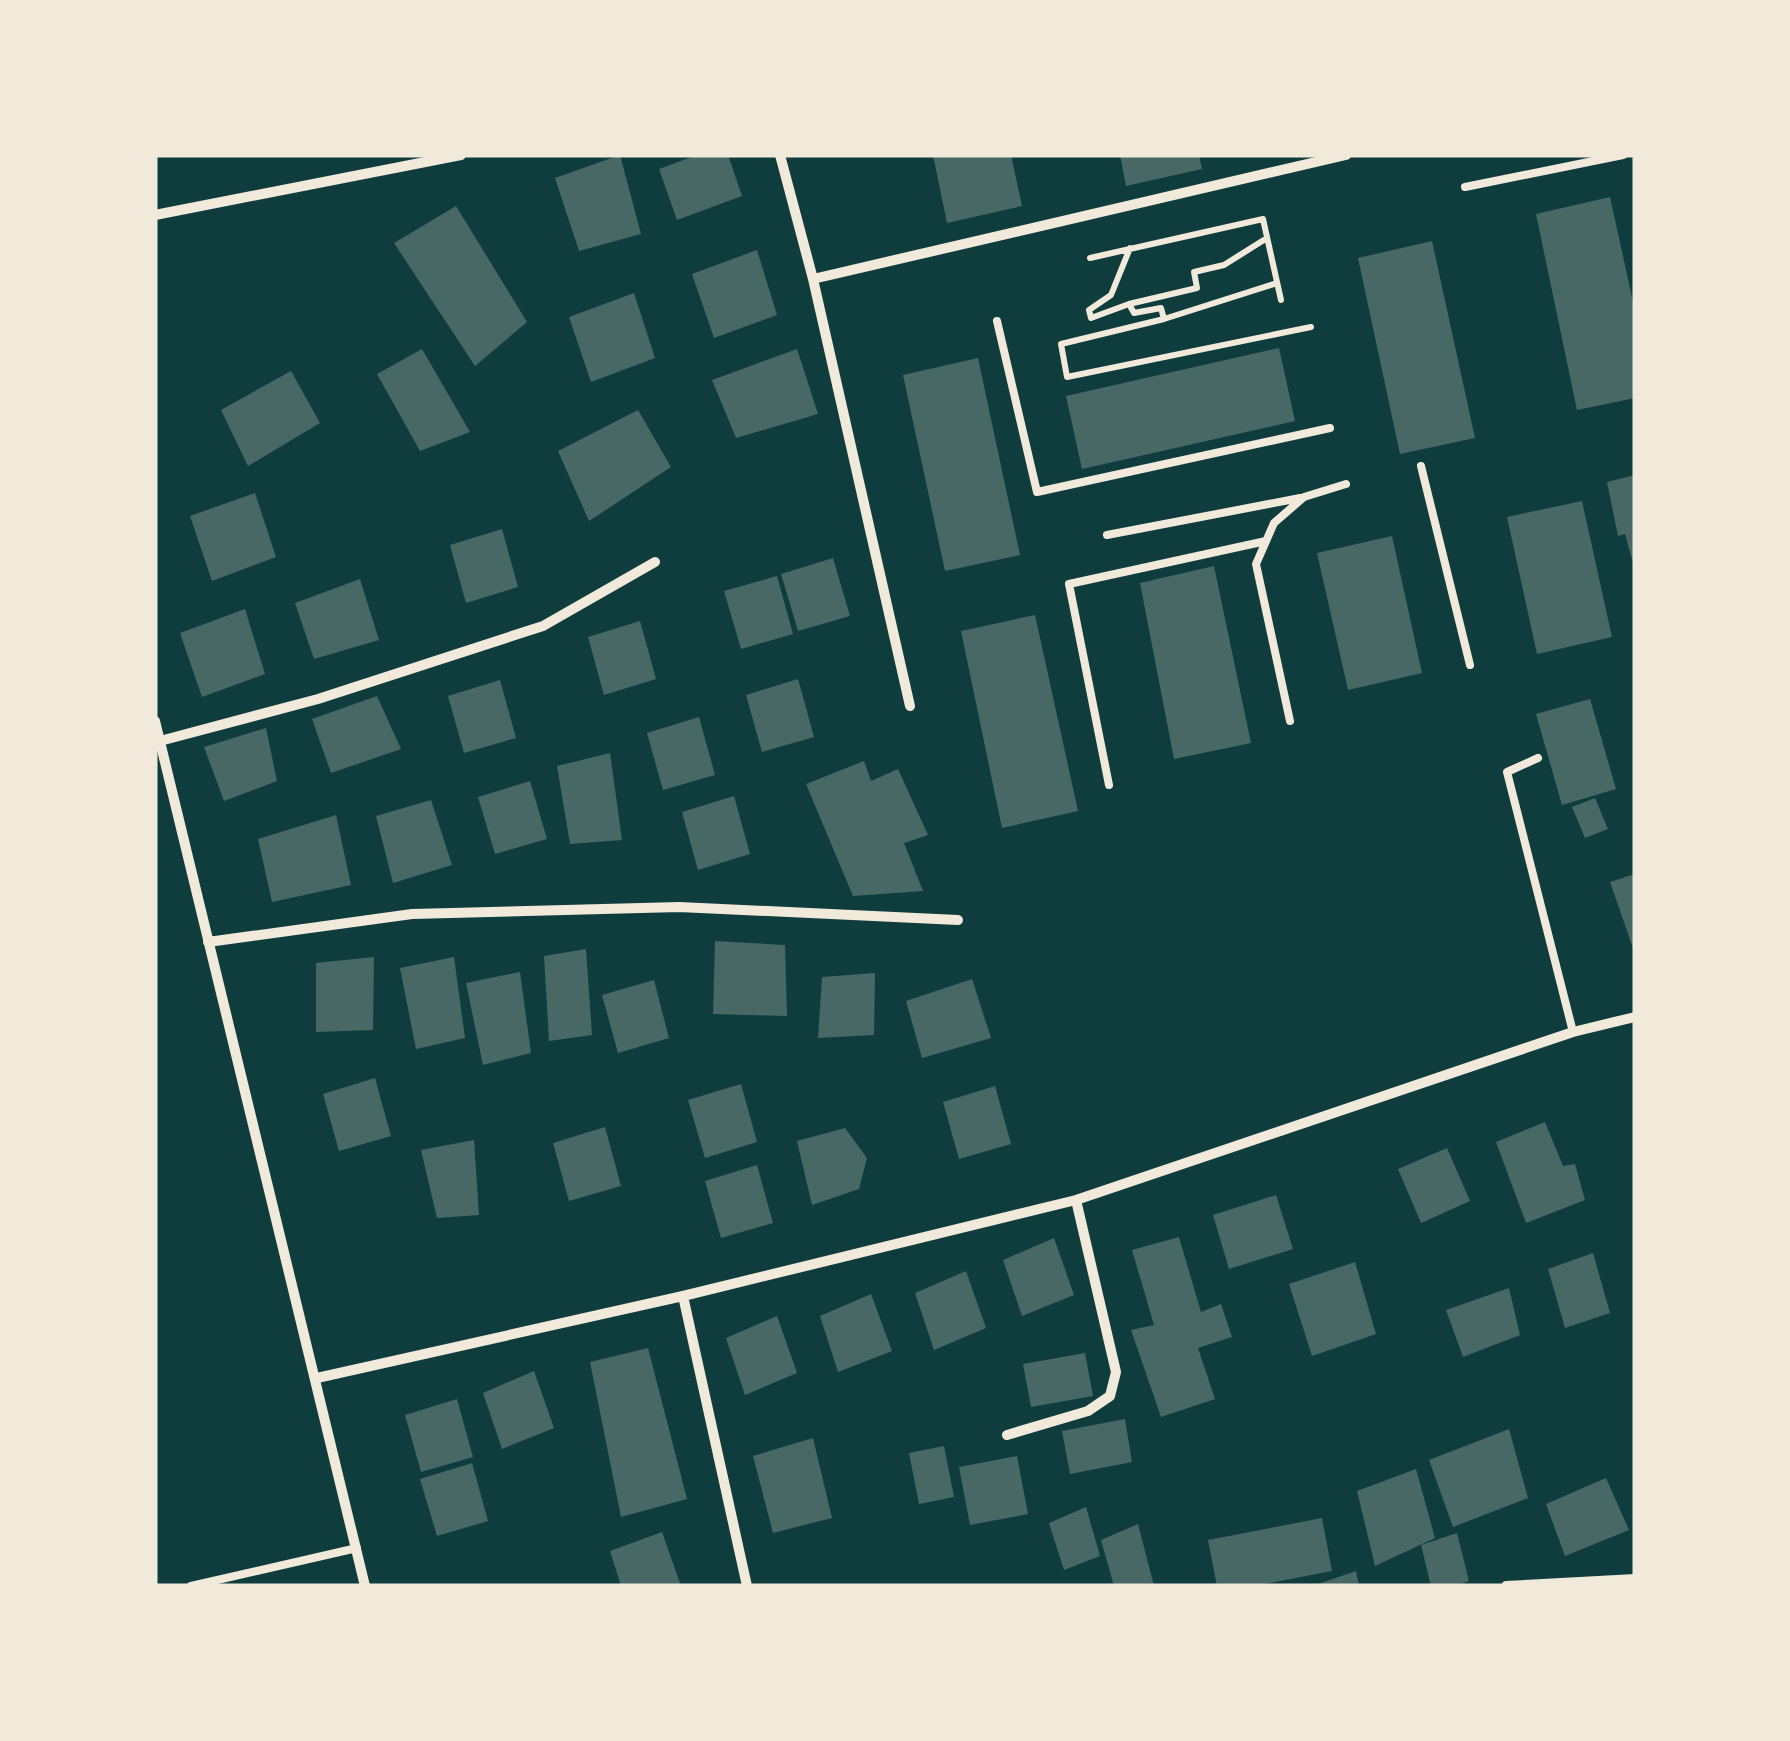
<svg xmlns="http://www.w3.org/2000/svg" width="1790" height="1741" viewBox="0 0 1790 1741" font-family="'Nunito Sans',sans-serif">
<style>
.building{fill:#486865}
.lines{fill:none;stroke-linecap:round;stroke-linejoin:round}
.path{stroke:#f1e9da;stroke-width:6}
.service{stroke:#f1e9da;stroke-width:8}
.minor{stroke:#f1e9da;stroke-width:10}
</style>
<rect width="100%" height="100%" fill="#0f3d3e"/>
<path class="building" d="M620,155L641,234L579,251L555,178Z
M697,155H728L742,196L677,220L659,169Z
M933,155H1011L1022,206L947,223Z
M1120,155H1199L1202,169L1126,186Z
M1610,197L1635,311V398L1577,410L1536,214Z
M456,206L527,322L475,366L394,243Z
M1432,241L1475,438L1400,454L1358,258Z
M757,250L777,315L714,338L692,274Z
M634,293L655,358L591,382L569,317Z
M1279,348L1295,421L1082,469L1066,396Z
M422,349L470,432L420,451L377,374Z
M797,349L818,414L736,438L712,380Z
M978,358L1020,555L945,571L903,375Z
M291,371L320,423L248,466L221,410Z
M638,410L671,467L589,521L558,451Z
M1635,475V567H1634L1625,534L1618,536L1607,482Z
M255,493L276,557L212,581L190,516Z
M1582,501L1612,637L1537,654L1507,517Z
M502,529L518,587L466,603L450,545Z
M1392,536L1422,673L1348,690L1317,553Z
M833,558L850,616L798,631L781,574Z
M1214,566L1251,743L1174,759L1140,583Z
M777,576L793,634L741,649L724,591Z
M360,579L379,640L314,659L295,603Z
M245,609L265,674L202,697L180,633Z
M1035,615L1078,811L1002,828L961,631Z
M640,621L656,679L604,695L588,637Z
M798,679L814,737L762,752L746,695Z
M500,680L516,738L464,753L448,696Z
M377,696L401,749L331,773L312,719Z
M1590,699L1616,789L1562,805L1536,714Z
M699,717L715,775L663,790L647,733Z
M266,728L277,781L224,801L204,747Z
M610,753L622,840L570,844L557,766Z
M864,761L871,781L898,769L928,835L904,843L923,891L853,896L806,784Z
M530,781L547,839L495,854L478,797Z
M734,796L750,854L698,870L682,812Z
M1595,798L1608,829L1585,838L1572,807Z
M431,800L452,865L393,883L376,816Z
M336,815L351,885L272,902L258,839Z
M1635,874V951H1634L1610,882Z
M715,941L785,945L787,1016L713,1014Z
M586,949L592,1035L549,1041L544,956Z
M374,957L373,1030L316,1032V963Z
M454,957L465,1038L416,1049L400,968Z
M520,972L531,1053L483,1065L466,983Z
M875,973L874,1035L818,1038L822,977Z
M972,979L991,1038L922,1058L906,1001Z
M654,980L669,1038L618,1053L602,995Z
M375,1078L391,1136L339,1151L323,1094Z
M741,1084L757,1142L705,1158L688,1100Z
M995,1086L1011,1144L959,1159L943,1102Z
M1545,1122L1563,1166L1575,1164L1585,1200L1526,1223L1496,1142Z
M605,1127L621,1186L569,1201L553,1143Z
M845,1128L867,1158L859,1189L812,1205L797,1141Z
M474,1140L479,1215L437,1218L421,1150Z
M1447,1148L1470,1201L1421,1223L1398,1169Z
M757,1165L773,1223L721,1238L705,1181Z
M1276,1195L1293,1249L1229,1269L1213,1215Z
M1179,1237L1201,1312L1221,1304L1232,1337L1198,1348L1215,1399L1161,1417L1131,1330L1154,1325L1132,1250Z
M1054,1238L1074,1295L1022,1316L1003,1260Z
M1593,1253L1610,1313L1565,1328L1548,1269Z
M1355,1262L1376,1334L1312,1356L1289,1284Z
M966,1271L986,1328L934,1350L915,1293Z
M1509,1288L1520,1335L1463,1357L1446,1310Z
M871,1294L892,1351L838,1372L820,1316Z
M777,1316L797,1373L745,1395L726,1338Z
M648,1348L687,1499L621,1517L590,1362Z
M1085,1353L1093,1396L1031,1407L1023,1364Z
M534,1371L554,1428L502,1449L483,1393Z
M457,1399L473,1457L421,1472L405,1415Z
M1125,1419L1132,1462L1070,1474L1062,1431Z
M1509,1429L1528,1498L1453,1527L1429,1460Z
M813,1438L832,1518L773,1533L753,1456Z
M944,1446L954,1497L919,1504L909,1453Z
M1017,1456L1028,1514L970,1525L959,1467Z
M472,1463L488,1521L437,1536L420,1479Z
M1416,1469L1435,1538L1375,1566L1357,1491Z
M1606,1478L1629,1530L1565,1556L1546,1504Z
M1086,1507L1100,1556L1064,1570L1049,1523Z
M1322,1518L1332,1571L1254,1586H1217L1208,1540Z
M1138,1524L1154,1586H1114L1101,1540Z
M662,1532L681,1586H621L610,1551Z
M1457,1533L1469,1581L1456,1586H1431L1421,1545Z
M1356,1571L1359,1586H1315V1585Z"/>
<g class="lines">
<path class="path" d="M1130,248L1111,295L1089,310L1091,318L1129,304L1134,313L1161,308L1164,319L1061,344L1067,377L1311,327
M1090,258L1263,219L1281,300
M1129,304L1197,288L1194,272L1224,265L1267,238
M1164,319L1277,283"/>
<path class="service" d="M1465,187L1623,155
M997,321L1037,492L1330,428
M1421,466L1470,665
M1107,535L1300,498
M1290,721L1256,564L1274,523L1304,497L1346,484
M1538,758L1507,772L1573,1032
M1109,785L1069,584L1266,541
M191,1586L357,1548"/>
<path class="minor" d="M780,155L813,279L910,706
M155,215L461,155
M813,279L1346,155
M155,721L365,1586
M160,741L318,699L543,626L655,562
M208,942L412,914L679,907L958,920
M683,1296L747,1586
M317,1378L683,1296L1076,1200L1573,1032L1635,1017
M1007,1435L1088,1411L1110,1396L1116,1372L1076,1200
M1506,1586L1635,1579"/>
</g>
<rect width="1790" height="1741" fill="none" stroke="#f1e9da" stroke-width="315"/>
</svg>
